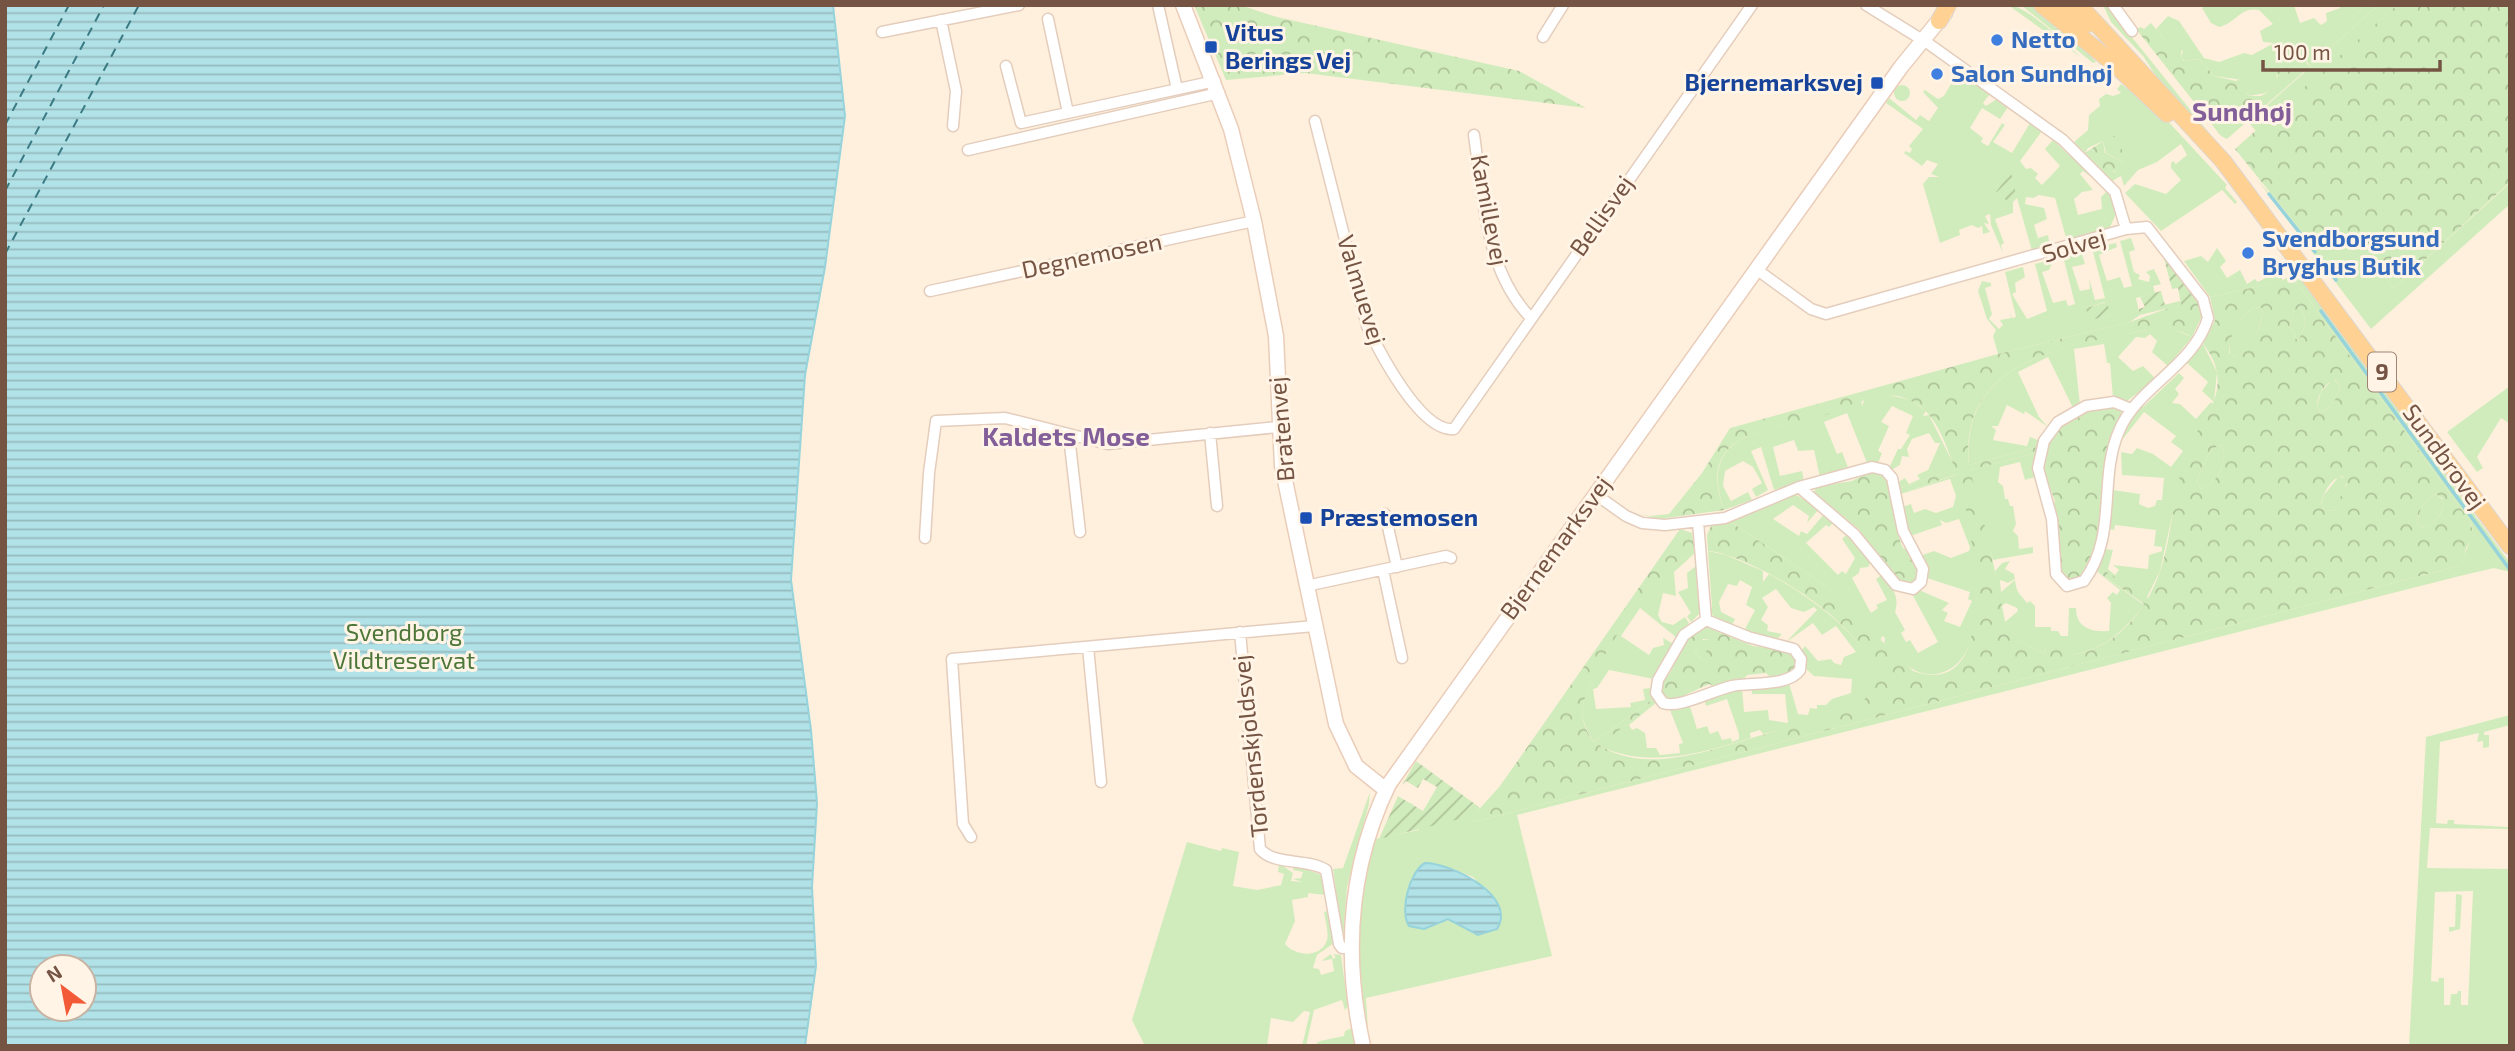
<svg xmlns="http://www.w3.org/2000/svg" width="2515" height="1051" viewBox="0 0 2515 1051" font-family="'Exo 2',sans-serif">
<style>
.grass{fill:#d1ecbc;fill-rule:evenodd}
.forest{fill:url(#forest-crowns);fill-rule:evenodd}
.garden{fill:url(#garden-furrows)}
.water{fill:url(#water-rules);stroke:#97d3db;stroke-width:2;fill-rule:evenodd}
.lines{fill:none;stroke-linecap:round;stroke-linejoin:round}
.stream{stroke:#97d3db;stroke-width:3.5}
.ferry{stroke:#3a7a83;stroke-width:2;stroke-dasharray:9 7;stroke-linecap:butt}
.street-casing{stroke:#e4cdbc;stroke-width:13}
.secondary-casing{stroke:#eacdb9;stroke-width:17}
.primary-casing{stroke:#ded6d2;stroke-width:18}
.street{stroke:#fff;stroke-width:10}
.secondary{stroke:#fff;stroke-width:14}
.primary{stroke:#ffd293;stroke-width:16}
.shop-dot{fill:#3f7fe0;stroke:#fff4e5;stroke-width:2.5}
.transit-dot{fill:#1a4fb4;stroke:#fff4e5;stroke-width:2.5}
.labels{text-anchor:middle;stroke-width:6;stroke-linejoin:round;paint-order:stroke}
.shield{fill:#fff4e5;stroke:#9e8474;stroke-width:2}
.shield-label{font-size:23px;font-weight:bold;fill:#755444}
.transit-label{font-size:24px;font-weight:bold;fill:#164399;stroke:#fff4e5;text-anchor:start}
.shop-label{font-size:24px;font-weight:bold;fill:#366cbe;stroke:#fff4e5;text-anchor:start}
.street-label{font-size:24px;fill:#755444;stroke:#fff4e5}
.park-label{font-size:24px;fill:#4d7639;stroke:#fff4e5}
.neighbourhood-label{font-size:26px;font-weight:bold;fill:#835f99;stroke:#fff4e5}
</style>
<defs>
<pattern id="forest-crowns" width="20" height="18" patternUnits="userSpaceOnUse" patternTransform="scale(1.75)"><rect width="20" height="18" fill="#d1ecbc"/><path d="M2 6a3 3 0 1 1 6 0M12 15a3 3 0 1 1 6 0" fill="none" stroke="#aec29a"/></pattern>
<pattern id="garden-furrows" width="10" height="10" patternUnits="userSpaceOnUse" patternTransform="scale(1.75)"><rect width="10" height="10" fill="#d1ecbc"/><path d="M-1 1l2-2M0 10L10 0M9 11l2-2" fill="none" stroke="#aec29a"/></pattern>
<pattern id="water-rules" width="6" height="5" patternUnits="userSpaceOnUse" patternTransform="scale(1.75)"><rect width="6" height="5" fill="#b1e2e8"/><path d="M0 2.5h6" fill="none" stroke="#95babe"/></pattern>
</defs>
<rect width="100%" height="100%" fill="#fef0dd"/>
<path class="grass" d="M2008,5C2027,5 2067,45 2082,58Z
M2021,5C2051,5 2077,41 2096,62L2093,63Z
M2103,5H2106L2275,215L2162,85L2143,56L2111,22Z
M2206,5H2294L2300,23L2314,18L2321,25L2327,21L2326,13L2340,8L2339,5H2362L2360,11L2306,62L2310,67L2378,5H2397L2257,132L2248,122L2307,70L2294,66L2276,75L2280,84C2271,93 2261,94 2249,96L2242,80L2214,76L2199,59L2185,61L2181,58L2183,51L2166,41L2156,29L2168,16L2179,21L2204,58L2219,62L2244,53L2252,55L2274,43L2263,42L2260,31L2273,24L2259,10C2241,6 2236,23 2219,27L2211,23L2202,8Z
M1958,72L1990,94L1983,103L1986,106L1997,99L2008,107L2000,119L1982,108L1970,128L1983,138L1981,142L1988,146L2002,123L2005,125L1993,142L2012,153L2030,123L2042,131L2020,161L2026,169L2031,168L2038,174L2035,178L2042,185L2060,166L2045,149L2053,140L2097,181L2083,171L2080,174L2093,190L2082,192L2074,199L2078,215L2102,209L2101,197L2107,191L2113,198L2117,212L2109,229L2067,241L2055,198L2039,195L2033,198L2026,197L2025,204L2044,208L2047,219L2034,225L2038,238L2048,235L2050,246L2032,251L2017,198L2013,202V213L1995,219L2004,243L2001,245L2003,253L1991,225L1990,214L1985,216L1989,224L1984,223L1990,232L1983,234L1982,226L1978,228L1972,225L1959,230L1960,235L1940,243L1923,184L1929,177H1939L1931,174L1938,164L1927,160L1922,166L1904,153L1906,151L1910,153L1912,149L1909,146L1923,129L1886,103L1889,98L1916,120L1920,115L1929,121L1938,108L1923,92L1925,90L1938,99L1944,96Z
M2121,84L2164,117L2227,185L2225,188L2237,202L2235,204L2222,190L2161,231L2125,193L2135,184L2166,194L2181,180L2171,168V163L2173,161L2176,164L2187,155L2181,144L2157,162L2138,170L2124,186L2121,176L2112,181L2103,171L2107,169L2115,172L2123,162L2106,153L2103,141L2088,148L2085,153L2074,142L2088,130L2089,115L2100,106L2099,99L2106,94L2113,96L2121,93L2117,89Z
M1894 93a8 8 0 1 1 16 0a8 8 0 1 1-16 0Z
M2256,178L2302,232L2322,233L2336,222L2394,288L2510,183V204L2371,329Z
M2131,238L2135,250L2129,252L2134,272L2140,275L2138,279L2149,282L2150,276L2146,272L2154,269L2161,284L2153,286L2155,293L2136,298L2139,311L2180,301L2181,305L2140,315L2130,322L1998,354L1993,336L1996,330L1987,319L1978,291L1982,281L1991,283V286L1985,288L1992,314L1989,319L1999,329L2003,325L2000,320L2011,318L2010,312L2012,318L2016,317L2005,272L2023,267L2025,277L2015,283L2016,292L2012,294L2027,319L2047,311L2035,264L2054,259L2049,270L2042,272L2053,303L2066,300L2068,306L2075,304L2063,256L2081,251L2085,264L2072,267L2080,291L2090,289L2089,278L2095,300L2105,298L2092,248L2116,243L2117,247L2099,255L2107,281L2120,277L2124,288L2132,286L2120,241ZM2105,302L2111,316L2095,319L2090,317L2086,308Z
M2217,248L2226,261L2220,267L2227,278L2240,270L2247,284L2255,279L2258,282L2267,277L2281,276L2283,281L2210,297L2184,261L2201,256L2208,262Z
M2291,275L2305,283L2510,563V572L2494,568L2464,575L1517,815L1552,956L1366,998L1368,1029C1355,964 1355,903 1375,839L1419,830L1409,806L1411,803L1425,817L1438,786L1423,777L1416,787L1410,783L1416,773L1449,786L1480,808L1473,817L1474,822L2462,565C2463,548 2478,538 2470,521ZM1448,867L1473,877L1495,902L1474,934L1452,920L1436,922L1424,929L1405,918L1415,873Z
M2255,307L2262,308C2264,326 2250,356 2231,357C2224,339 2240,315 2255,307Z
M2299,308C2309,316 2305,332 2297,340L2290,326L2294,311Z
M2152,329H2173L2192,337L2168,366L2152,352L2157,341L2150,334L2145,338L2136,337L2118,357L2133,371L2143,366L2156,379L2127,401L2113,398L2110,363H2107L2104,344L2074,349L2080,405L2073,408L2048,357L2018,372L2039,417L2048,427L2025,411L2024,414L2007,405L1998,426H1991L1996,430L1993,440L2027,446L2030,437L2040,441L2037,447L1969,465C1959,356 2073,345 2152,329Z
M2203,344L2217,372L2214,402L2202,391L2208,382L2187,363Z
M2179,373L2184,378L2175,389L2179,394L2172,403L2180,404L2196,419L2211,402L2213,404L2185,458L2160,571L2146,599L2097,566L2104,549L2113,550L2108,569L2115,575L2119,570L2113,565L2148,569L2149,555L2162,551V547L2154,546L2156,530L2115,525L2114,530L2110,529L2113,490L2140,494L2139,504L2148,508L2155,506L2157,500H2162L2164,478L2122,475L2121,452L2132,454L2137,448L2153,454L2171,467L2183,451L2171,442L2176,436L2144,412L2122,440L2119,439L2141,406L2143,407Z
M2333,379L2340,385C2338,397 2332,409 2320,412L2317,406L2321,392Z
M2510,386V424L2501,418L2477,457L2483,468L2477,472L2447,432Z
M1889,395L1911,400L1926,411L1923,416L1929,415L1956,469L1898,489L1897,483L1905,478L1909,484L1920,479L1917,475L1928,470L1940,443H1935L1929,433L1912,439L1907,449L1909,457L1902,456L1900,465L1891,470L1889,468L1898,449H1901L1910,435L1906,433L1913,416L1892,406L1881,422L1889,426L1878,451L1882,453L1878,463H1867L1847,413L1824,422L1837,454L1842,452L1849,470L1820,477L1814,450L1798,451L1794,440L1773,447L1780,476L1802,471L1804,481L1774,490L1761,447L1751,451L1768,490L1756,497L1752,489L1762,483L1753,467L1743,461L1725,471L1723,486L1731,501L1748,492L1752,500L1724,510C1697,432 1765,430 1820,416C1834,413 1848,406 1861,400L1862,406L1865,398Z
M2222,445C2229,461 2217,485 2200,489L2197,480L2208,455L2217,446Z
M2036,453L2035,477L2025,480L2020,462L2000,467L1998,482L2003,486L2005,499H2008L2010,506H2013L2016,524L2013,531L2018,536L2019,549L2033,547V553L1993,560L1969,470Z
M1958,474C1971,516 2000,651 1944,672C1918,681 1900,661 1884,645L1885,638L1882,636L1880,641L1823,584L1731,522L1795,494L1819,509L1807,523L1809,516L1793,505L1773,519L1799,536L1801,531L1807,534L1825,513L1835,521L1829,527L1826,525L1806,543L1838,575L1842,571L1846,574L1855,558L1842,539L1848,533L1872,560L1868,567L1860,568L1859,573L1852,578L1871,613L1878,608L1876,605L1887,600L1876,579L1883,574C1892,589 1900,595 1895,612L1905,630L1901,633L1906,642L1910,640L1918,653L1938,642L1912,594L1919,590L1949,603L1942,610L1948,613L1944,621L1960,627L1972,601L1968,599L1970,592L1927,578V568L1920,556L1934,551L1951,558L1969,551L1970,547L1959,519L1946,523L1940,520L1942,525L1910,536L1900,508L1911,504L1914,513L1925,509L1936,513L1953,507L1956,496L1950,479L1898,495Z
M2339,476L2347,480L2343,497L2334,510L2326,511L2321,505L2324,495Z
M2436,494L2444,501C2442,514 2435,527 2421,528L2417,523C2419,510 2424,500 2436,494Z
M1708,551L1726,555L1763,571V582L1769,574C1801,591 1919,666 1856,708C1834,722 1789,728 1763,734L1760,730L1750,733L1751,738C1701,753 1647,770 1598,745L1656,703L1629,725L1632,730L1637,728L1645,733L1647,748H1656L1660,755L1680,753L1679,744L1683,743L1670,710L1689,703L1697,729L1707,726L1710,734L1718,731L1722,740L1731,738L1732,742L1739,739V734L1727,699L1706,706L1704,699L1742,688L1744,712L1768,710L1769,720L1788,723L1785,694H1752V689L1789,683L1798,714L1808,715L1810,708L1817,709V705H1826L1832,699L1851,693L1852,679L1814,676L1804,667L1801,651L1805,646L1818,661L1831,659L1834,663L1841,665L1844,657L1856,652L1836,626L1822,635L1813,623L1785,643L1817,610L1814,607L1804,612L1791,608L1776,589L1762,598L1768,607L1761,620L1768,625L1767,631L1782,634L1775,641L1744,631L1755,610L1746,605L1752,587L1740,580L1737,586L1728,584L1719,602L1721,612L1735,619L1732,625L1714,618L1710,610L1712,607Z
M1695,553L1674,572L1676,596L1663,593L1658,615L1662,622L1673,625L1685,617L1689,623L1677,638L1640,608L1621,636L1649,655L1653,648L1664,645L1663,638L1674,644L1654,679L1609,670L1597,688L1593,689L1596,709L1631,707L1630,703L1645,700L1643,689L1651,688L1653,699L1594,742C1587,731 1581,721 1583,707C1589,668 1657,563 1695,553Z
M2010,561L2005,569L2014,574L2015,579L2008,583L2000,580L2001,592L2015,580C2017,595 2020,593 2027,603L2030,601L2035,606V627H2051V631H2058L2061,636H2068L2069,608H2076C2076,629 2093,632 2109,631L2111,603L2107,598L2113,592L2117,595L2120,590L2095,570L2144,605C2124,631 2106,648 2073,655L2063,646L2046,645L2045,654L2020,641L2005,622L2018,611L2017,608L2006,603L2000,607L1995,571L2002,563Z
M1696,566L1700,613L1691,622L1687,616L1691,613L1678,592L1688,588L1687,573Z
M1701,640H1711L1704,662L1695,652Z
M2510,715V725L2484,732V735H2489V747L2483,748V741L2477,742L2479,733L2440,742L2436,823L2447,824L2448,820H2454V824L2508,827L2510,806V829L2430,828L2427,868L2510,869V1046H2409L2426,737ZM2473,891L2468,1005H2461V991H2458L2457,994H2451L2450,1005H2444V978H2439L2438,982L2431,981L2435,892Z
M1370,792L1369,804L1347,887L1343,941L1333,869L1343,868Z
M1187,842L1221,851L1222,848L1239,852L1233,886L1257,890L1281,885L1284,874L1278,872L1279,863L1293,873L1291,881L1302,882L1293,879L1301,878L1303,872L1293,870L1294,864L1321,875L1326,895L1308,893V897L1292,900L1295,921L1285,944C1295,956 1321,959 1327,940C1329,932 1325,920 1324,912L1327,911L1334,943L1317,955L1313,968L1319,969L1321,975L1334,971L1332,959L1321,961L1331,954L1333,959L1336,957L1333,954L1341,955L1348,1006L1345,1010L1342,1000L1314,1010L1306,1046H1302L1310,1012L1304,1011L1293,1022L1271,1018L1267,1046H1145L1132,1020Z
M2456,894L2462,895L2460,929L2449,932V927H2455Z
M1352,1028L1355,1046H1313L1320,1041L1344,1036L1345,1031Z"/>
<path class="forest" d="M1194,5H1240L1277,17L1519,71L1586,108L1305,73L1226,80Z
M2362,5H2378L2310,67L2306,59L2360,11Z
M2397,5H2510V182L2394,288L2336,223L2318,234L2302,232L2235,149Z
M2151,23L2166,41L2182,46L2181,58L2184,61L2199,59L2214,76L2236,81L2249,74H2259L2262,78L2257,88L2247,93L2249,96H2261L2278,86L2277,71L2294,66L2307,69L2227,139L2221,136L2136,29L2141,27L2144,29Z
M2116,135L2115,142L2121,146L2123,154H2115L2107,149L2109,145L2105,140Z
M2103,141L2105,153L2123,162L2121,171H2103L2085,153Z
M2192,155L2203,166L2186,182L2187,160Z
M2291,275L2470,521L2474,536L2466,548L2462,565L1474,822L1472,817L1500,786L1680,529L1692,533L1695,553C1658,563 1589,669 1583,707C1581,721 1586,731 1594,742L1653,699L1656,703L1599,745C1647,776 1712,749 1762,735C1790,727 1818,720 1846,713C1941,665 1757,554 1708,551L1707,535L1711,526L1731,522L1823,584L1913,671C2008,704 1970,514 1957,474L1898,495V489L1955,469C1946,445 1937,415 1914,402C1881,384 1853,408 1822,416C1768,430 1695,431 1724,510L1659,519L1636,513L1650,516L1669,514L1702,473L1730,428L1998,354L2130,322L2196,298L2202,316L2192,337C2167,322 2139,332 2113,337C2042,350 1959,374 1969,465L2037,447L2036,453L1970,470L1989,542L2005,621L2020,641L2045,654L2046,645H2072L2073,655C2104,649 2127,631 2144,604L2095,570L2097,566L2148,598C2175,552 2169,495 2189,447C2198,427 2214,410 2217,389C2220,372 2213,356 2203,344L2215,320L2210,297L2282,281ZM2255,307L2262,308C2264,327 2251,351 2233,357L2229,353C2229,335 2239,316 2255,307ZM2299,308C2309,316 2305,332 2297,340L2290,326L2294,311ZM2335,380L2340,385C2338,397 2332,409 2320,412L2317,406C2318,395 2324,383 2335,380ZM2222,445C2229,461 2217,485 2200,489L2197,480L2208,455L2217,446ZM2342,476L2347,484L2334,510L2326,511L2321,505C2323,494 2330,479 2342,476ZM2436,494L2443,499C2445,512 2434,527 2421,528L2417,523C2419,510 2424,500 2436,494Z
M2101,406L2120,408L2122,415L2105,457L2106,477L2097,534L2100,537L2080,578L2071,582L2059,572L2053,506L2055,501L2043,470L2047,443L2057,429L2075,419L2076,415Z
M1871,471L1881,472C1897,493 1892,525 1903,548L1907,549L1919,568V577L1913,584L1901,585L1859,534L1860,530L1814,493L1816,487L1852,481Z
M1704,626L1753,646L1789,651L1796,658V669L1788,676L1770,677L1766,673L1747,675L1744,679L1713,686L1709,684L1670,702L1660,694L1664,676L1669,675L1689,634ZM1703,639L1710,640L1703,661L1695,652Z"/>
<path class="garden" d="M2011,172L2016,194L2010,203L1996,192Z
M2163,255L2196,298L2181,305L2178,288L2172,289Z
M2161,291L2165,305L2139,312V309L2145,307L2140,297Z
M2107,302L2111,316L2095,319L2088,317L2086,308Z
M1416,761L1479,807L1472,816L1379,839L1398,796L1423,811L1437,787L1423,779L1418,788L1406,781L1402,785Z"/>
<path class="water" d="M5,5H833L845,116L825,267L805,375L791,580L811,730L817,803L812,887L816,966L805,1046H5ZM42,967H84V1009H42Z
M1425,863C1451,863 1518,896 1497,929L1478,935L1448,919L1424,929L1409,926C1399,911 1410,871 1425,863Z"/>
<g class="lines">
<path class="stream" d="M2269,194L2315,252
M2325,264L2336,280
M2321,311L2510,570"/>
<path class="ferry" d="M5,125L69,5
M5,191L104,5
M5,254L139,5"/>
<defs>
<path id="street" d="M1158,5L1177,89
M1866,5L1929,44L2063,140L2115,192L2126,229
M2113,5L2132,31
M1048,19L1068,113
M941,20L956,91L953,126
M882,32L1019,5
M1543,37L1563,5
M1006,66L1021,123L1215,81
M1315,121L1367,326C1379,351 1421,433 1454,429L1752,5
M1474,135C1483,197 1485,270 1530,317
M968,150L1219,93
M1756,269L1811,309L1826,314L2126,229L2147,227L2203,299L2208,318C2194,366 2137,387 2119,431C2098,479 2118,535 2084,581L2067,586L2056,574L2052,519L2038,468L2044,441L2058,422L2086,406L2114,402L2131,409
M930,291L1254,221
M1210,433L1217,506
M1069,436L1080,532
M1872,467L1885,470L1892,478L1903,531L1923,569L1921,582L1913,589L1896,585L1854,534L1799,487Z
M1595,494L1626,516L1642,523L1665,525L1725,518L1799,487
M1385,514L1397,567
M1698,522L1706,620
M925,538L929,473L936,421L1005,418L1108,444L1278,427
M1383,570L1402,658
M1306,586L1446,556L1451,558
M1706,620L1748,637L1794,649L1801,659L1800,670C1788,687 1751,682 1732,686C1714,690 1678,709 1663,703L1656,693L1658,680L1684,635Z
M1240,632L1260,849C1274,866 1308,858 1326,870L1339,944L1342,948H1350
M1088,647L1101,782
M971,837L963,824L952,659L1314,626"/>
<path id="secondary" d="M1183,5L1231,129L1254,221L1276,336L1282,466L1336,724L1356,766L1386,790
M1363,1046C1343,955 1348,868 1389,784L1901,67L1945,13"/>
<path id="primary" d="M2042,5L2114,64L2167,114
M2060,5L2088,24
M2079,5L2223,161L2510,546
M1939,21L1948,5"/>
</defs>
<use href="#street" class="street-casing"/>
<use href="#secondary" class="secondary-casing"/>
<use href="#primary" class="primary-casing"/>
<use href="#street" class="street"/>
<use href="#secondary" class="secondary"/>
<use href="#primary" class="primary"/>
</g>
<g class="shop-dot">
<circle cx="1997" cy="40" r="7"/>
<circle cx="1937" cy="74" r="7"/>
<circle cx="2248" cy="253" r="7"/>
</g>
<g class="transit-dot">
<rect x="1204" y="40" width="14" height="14" rx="3.5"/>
<rect x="1870" y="76" width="14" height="14" rx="3.5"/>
<rect x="1299" y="511" width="14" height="14" rx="3.5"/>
</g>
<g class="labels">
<rect class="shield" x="2368" y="352.5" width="28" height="39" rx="5"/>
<g class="shield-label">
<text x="2382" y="380">9</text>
</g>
<g class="transit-label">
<text x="1225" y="41">Vitus<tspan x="1225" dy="28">Berings Vej</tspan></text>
<text x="1863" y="91" text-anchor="end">Bjernemarksvej</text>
<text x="1320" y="526">Præstemosen</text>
</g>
<g class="shop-label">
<text x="2011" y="48">Netto</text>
<text x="1951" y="82">Salon Sundhøj</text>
<text x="2262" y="247">Svendborgsund<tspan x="2262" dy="28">Bryghus Butik</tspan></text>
</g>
<g class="street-label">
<text transform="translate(1489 210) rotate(79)" y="8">Kamillevej</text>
<text transform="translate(1602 216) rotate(-55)" y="8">Bellisvej</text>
<text transform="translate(2074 246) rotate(-16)" y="8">Solvej</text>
<text transform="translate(1092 256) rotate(-12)" y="8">Degnemosen</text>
<text transform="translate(1361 290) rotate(73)" y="8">Valmuevej</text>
<text transform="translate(1282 429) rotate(-95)" y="8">Bratenvej</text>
<text transform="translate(2444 457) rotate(54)" y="8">Sundbrovej</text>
<text transform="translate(1556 548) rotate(-54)" y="8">Bjernemarksvej</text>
<text transform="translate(1251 746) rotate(-96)" y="8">Tordenskjoldsvej</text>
</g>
<g class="park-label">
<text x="404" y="641">Svendborg<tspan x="404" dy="28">Vildtreservat</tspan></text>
</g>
<g class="neighbourhood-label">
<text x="2242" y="121">Sundhøj</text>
<text x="1066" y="446">Kaldets Mose</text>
</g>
</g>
<rect width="2515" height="1051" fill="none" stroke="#755444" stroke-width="14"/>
<g transform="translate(63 988) rotate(328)"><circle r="33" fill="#fff4e5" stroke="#c8b4a5" stroke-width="2"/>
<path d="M0-5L12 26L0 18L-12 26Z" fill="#f25a38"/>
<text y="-10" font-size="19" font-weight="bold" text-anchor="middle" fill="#755444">N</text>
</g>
<path d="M2263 60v10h177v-10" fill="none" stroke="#755444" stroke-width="3.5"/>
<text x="2274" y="60" font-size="21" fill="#755444" stroke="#fff4e5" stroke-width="5" paint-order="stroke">100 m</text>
</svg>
